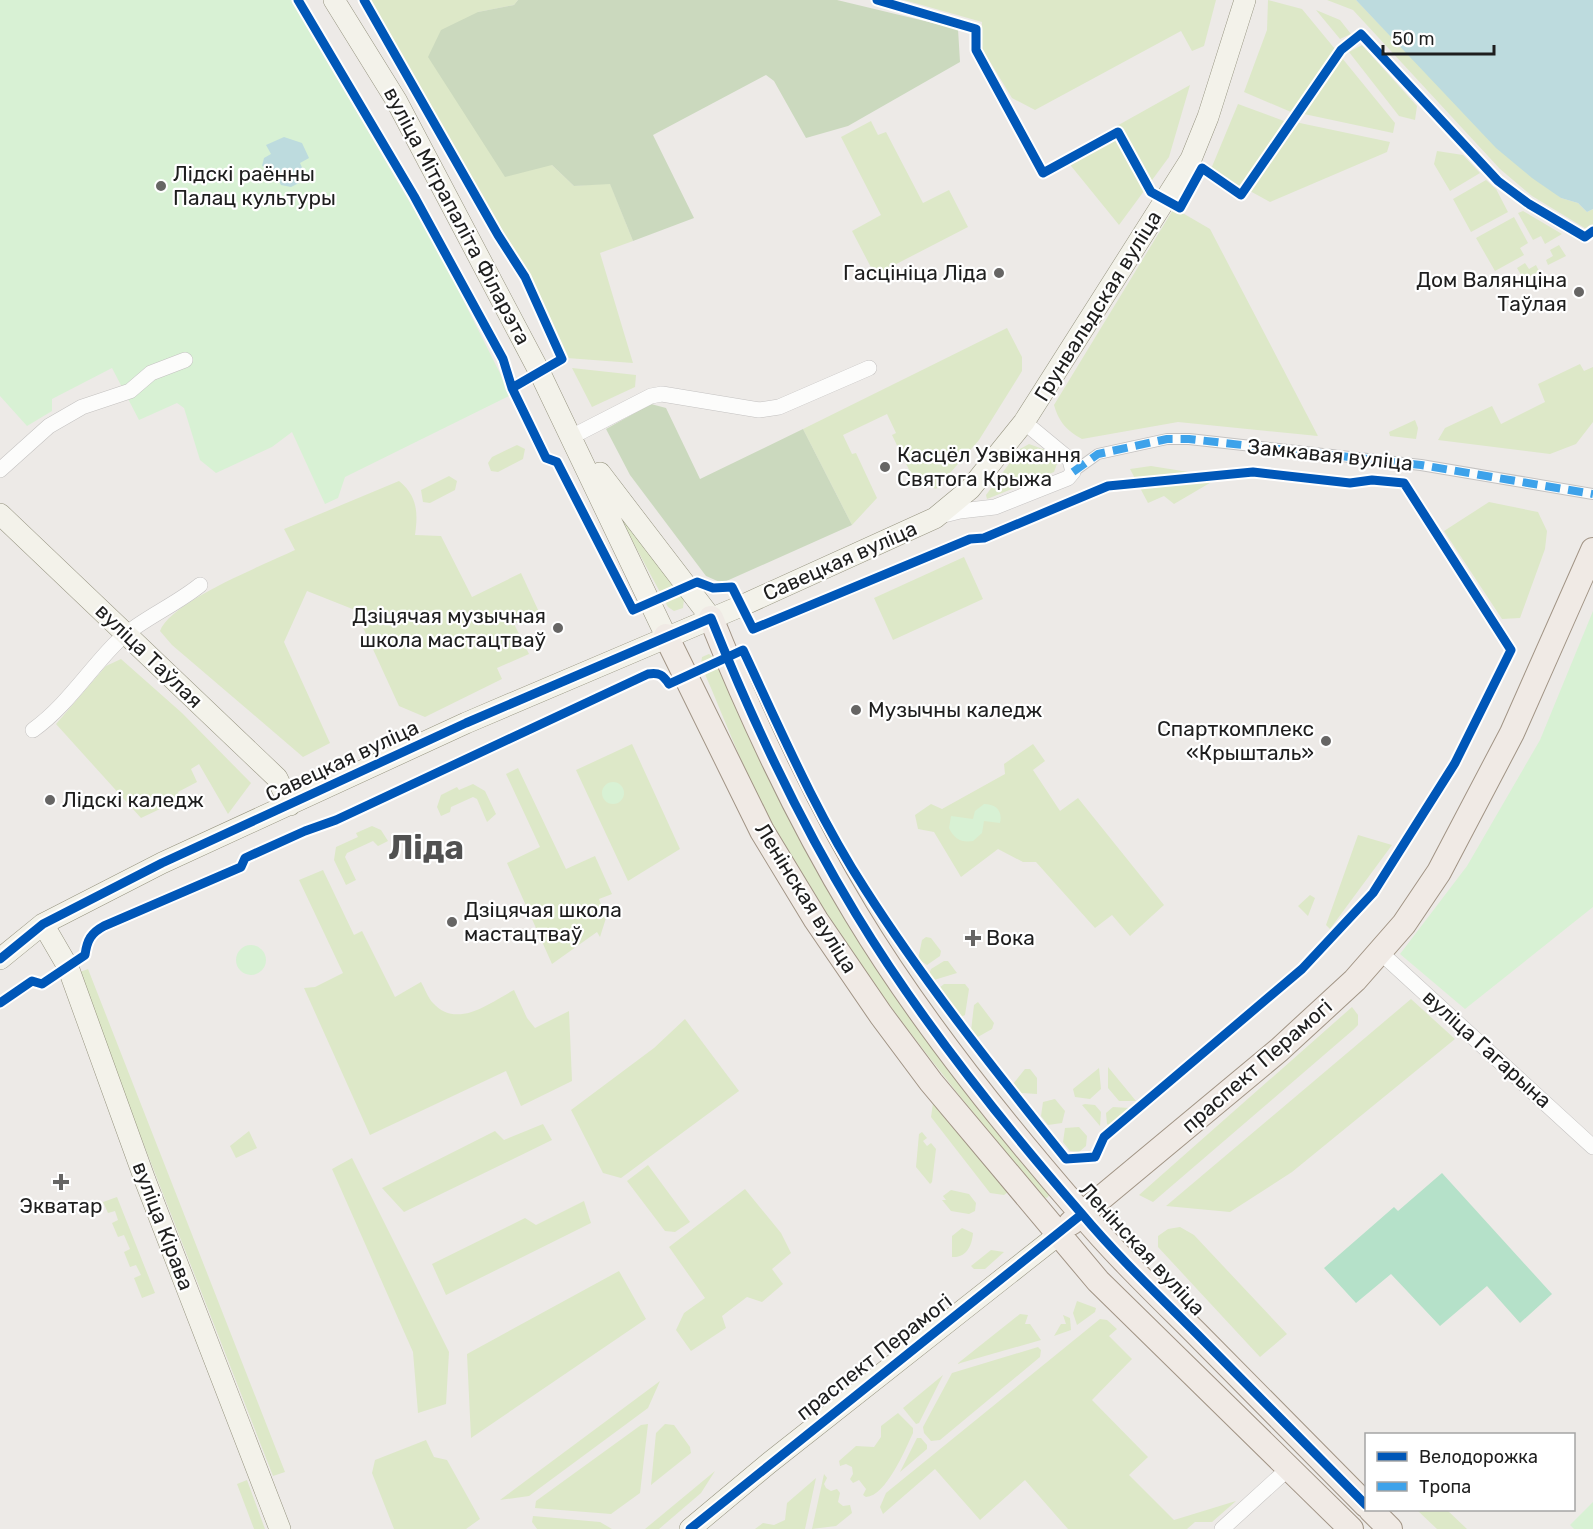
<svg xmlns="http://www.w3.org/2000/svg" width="1593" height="1529" viewBox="0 0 1593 1529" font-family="Rubik,sans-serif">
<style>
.grass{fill:#dde8c8}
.forest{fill:#cbd9be}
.park{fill:#d8f1d4}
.pitch{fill:#b5e1c9}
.water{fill:#bddbde}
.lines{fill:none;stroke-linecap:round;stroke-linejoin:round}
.pedestrian-casing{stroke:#c4c2c1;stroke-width:12}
.minor-casing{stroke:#c4c2c1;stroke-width:16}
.secondary-casing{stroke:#969480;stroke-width:22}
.primary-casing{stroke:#a19485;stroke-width:26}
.pedestrian{stroke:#fcfcfb;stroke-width:10}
.minor{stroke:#fcfcfb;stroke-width:15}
.secondary{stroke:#f3f2ea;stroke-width:21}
.primary{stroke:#f0eae5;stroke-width:24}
.quiet{stroke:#3da2ea;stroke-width:8;stroke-dasharray:15 8;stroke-linecap:butt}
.cycleway-casing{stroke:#fff;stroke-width:13}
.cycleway{stroke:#0057b8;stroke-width:9}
.poi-dot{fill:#666564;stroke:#fff;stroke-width:2}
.labels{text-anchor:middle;stroke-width:4.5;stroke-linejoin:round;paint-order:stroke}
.poi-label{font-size:21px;fill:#1e1e1e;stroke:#fff;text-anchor:start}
.street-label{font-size:21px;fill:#1e1e1e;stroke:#fff}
.town-label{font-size:33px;font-weight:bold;fill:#515151;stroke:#fff}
</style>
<rect width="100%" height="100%" fill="#edeae7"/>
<path class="grass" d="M365,0H518L514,5L478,12L552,165L574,186L610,183L633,241L600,253L633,363L567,358L513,248Z
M904,0H1216L1204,46L1192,51L1181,31L1035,110L1012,98L981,47L982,22Z
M1268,0L1302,9L1335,49L1291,112L1244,92L1267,30Z
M1327,0H1356L1457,105L1561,198L1578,203L1587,212L1593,209V233L1532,196L1500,169L1353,10Z
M1316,10L1340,20L1351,34L1340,39Z
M1362,45L1417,106L1415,120L1399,116L1349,52Z
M1342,58L1395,123L1393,133L1304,114Z
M1190,85L1169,157L1119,225L1063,156Z
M1238,104L1284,121L1241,187L1211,169Z
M871,121L878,135L886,132L923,203L949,190L968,227L875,275L852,231L881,215L841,137Z
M1294,122H1295L1390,142L1387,152L1270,202L1250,191Z
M1437,151L1463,155L1480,173L1450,191L1434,164Z
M1486,180L1496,189L1508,212L1471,232L1453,199Z
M1174,208L1210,229L1318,436L1178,422L1082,439C1066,430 1059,422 1054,405Z
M1523,211L1562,234L1545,244L1541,236L1533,240L1518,213Z
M1514,217L1528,243L1520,248L1524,255L1495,271L1476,238Z
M1559,245L1566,256L1548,265L1546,260L1553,256L1550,250Z
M1525,263L1529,269L1536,265L1539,271L1524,280L1517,268Z
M1007,328L1022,357V371L979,440L936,489L914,480L892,435L896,433L887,414L843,435L852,454L856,453L877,498L852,525L803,429Z
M1580,364L1584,371L1593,367V422L1576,444L1550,454L1438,440L1445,428L1492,406L1501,424L1545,402L1538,384Z
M572,368L636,375L635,387L592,407Z
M1415,420L1418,428L1416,439L1390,436L1389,432Z
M1029,444L1051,452L1058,461L1054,472L987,499L986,495L1020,449Z
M517,445L525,449L523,459L498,472L491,471L488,463L492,457Z
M1151,466L1220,477L1174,504L1164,496L1148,503L1130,469Z
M449,476L457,481L455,490L430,503L423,502L421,490Z
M399,481C418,496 418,514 415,535L441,536L472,597L521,573L539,612L514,624L529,654L497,668L502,679L425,717L399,706L355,610L307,591L284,642L330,743L303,757L172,645L160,631C171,601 264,565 295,550L284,529Z
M606,492L684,599L683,608L674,611L668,607Z
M1489,502L1538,512L1547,531L1545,549L1520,618L1502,619L1444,531Z
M964,557L983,599L893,640L874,598Z
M709,654L715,659C757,752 797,845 853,931C911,1023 983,1108 1050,1194L1047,1198L1043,1197C944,1079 849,962 774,827C745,776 725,719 701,665L702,657Z
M121,659L182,713L251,783L228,814L199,764L191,769L197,782L178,792L181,799L141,818L56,724L106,666Z
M632,744L680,849L628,881L576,770Z
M1033,744L1045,761L1033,770L1060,811L1078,798L1164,905L1130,936L1112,915L1095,928L1036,862H1023L998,849L961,877L934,832L918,829L915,815L931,804L942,809L1005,774L1004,764Z
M518,768L566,869L595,856L612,894L599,899L606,918L600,937L597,932L552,964L507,863L540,847L506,774Z
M473,784L485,791L496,814L487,822L477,799L473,797L451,807L450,812L441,816L437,807L441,795L457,787L459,790Z
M372,826L381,830L388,841L378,846L373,841L347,853L345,857L356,880L346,885L334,860L336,847L358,837L356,833Z
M1358,835L1392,845L1330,929L1326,925Z
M323,870L354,935L362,931L395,997L421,982C425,989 428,998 433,1003C457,1030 491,1002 514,990L527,1018L535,1028L569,1011L572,1081L521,1106L506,1071L370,1135L304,988L315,987L343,973L299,880Z
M1310,895L1315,898L1308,916L1298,906Z
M926,937L931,938L941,951L940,956L927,965L918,959L922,940Z
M944,961H948L957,973L934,980L929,974L931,969Z
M88,969L285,1472L273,1476L77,973Z
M944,984H965L969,989L965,1015L961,1017L939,988Z
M1411,999L1455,1039L1292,1172L1230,1212L1166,1206Z
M978,1002L994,1023L992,1029L976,1038L971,1031L974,1005Z
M1352,1007L1358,1015V1025L1353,1030L1153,1202L1139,1195Z
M685,1019L739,1091L621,1178L603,1173L571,1110L654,1048Z
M1108,1067L1136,1101H1119L1108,1088Z
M1099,1068L1101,1089L1090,1099L1075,1097L1073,1089Z
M1025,1069H1030L1037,1078V1094L1021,1093L1013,1084Z
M1055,1099L1065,1111L1062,1123L1048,1125L1041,1116L1043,1102Z
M933,1103L1008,1192L1004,1195L990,1193L931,1117Z
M1085,1104L1095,1105L1101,1112L1100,1126L1082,1105Z
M1113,1107L1129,1108L1130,1110L1111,1126L1107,1124L1106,1113Z
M543,1124L552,1140L404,1212L382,1188L495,1131L504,1140Z
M1079,1127L1087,1136L1086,1146L1079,1152L1070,1151L1063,1142L1065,1128Z
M249,1131L257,1148L236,1158L230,1146Z
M922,1132L927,1138L923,1141L927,1146L931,1143L936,1149L932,1182L930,1184L916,1167L919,1134Z
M352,1158L449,1352L446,1404L418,1413L413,1352L332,1169Z
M648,1165L690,1222L675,1232L665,1231L627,1181Z
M745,1189L781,1233L791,1253L772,1269L783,1284L762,1302L747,1297L722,1316L726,1328L691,1351L676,1330L684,1313L705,1298L669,1247Z
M951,1190L969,1194L976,1203L975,1211L969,1214L951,1211L942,1200H946L943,1196Z
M117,1197L155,1293L142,1298L134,1278L141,1275L136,1265L130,1267L124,1252L130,1249L124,1235L118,1237L112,1223L118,1220L115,1211L108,1213L103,1202Z
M584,1201L591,1223L446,1295L432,1264L525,1218L536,1225Z
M1180,1227L1194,1235L1287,1334L1260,1357L1158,1247V1236L1168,1229Z
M962,1228L973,1233C972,1245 967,1258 952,1257V1236Z
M991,1250L1004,1252L985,1269H974L971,1266Z
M619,1271L646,1319L471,1438L467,1354Z
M1077,1301L1096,1308L1095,1312L1077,1325L1073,1313Z
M1020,1314L1028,1315L1025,1324H1030L1041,1340L957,1364Z
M1063,1315L1070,1318L1071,1330L1054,1336L1061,1324H1066Z
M1100,1319L1107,1320L1117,1329L1109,1336L1132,1359L1092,1400L1148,1457L1129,1475L1174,1520L1236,1501L1212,1522H1195L1187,1529H1068L1025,1480L980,1520L935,1469L883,1514L880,1507L886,1493Z
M1038,1347L1041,1350L1040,1357L940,1440L931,1441L924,1433L923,1427L952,1373Z
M943,1375L919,1423L916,1424L903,1408Z
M660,1381L648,1408L529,1496L500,1500Z
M898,1413L913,1428V1433C905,1450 886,1496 866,1497L863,1495L866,1489L859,1480L853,1483L850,1479L853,1474L852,1467L846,1464L840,1466L839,1461L856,1446L874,1447L881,1437V1426Z
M648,1424L640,1493L611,1514L535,1508L536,1501L641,1425Z
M665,1424L674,1425L690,1447L691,1453L651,1485L656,1433Z
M917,1438H921L927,1445V1449L900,1472Z
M426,1440L434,1457L447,1460L480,1519L466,1529H394L372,1473L375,1460Z
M715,1471L701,1493L659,1529H645Z
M824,1474L827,1478L824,1484L826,1488L831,1491L837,1489L840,1493L838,1502L843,1506L850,1505L852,1513L836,1526L812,1529Z
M816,1478L805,1529H755L763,1523L774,1525L785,1520L787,1503Z
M247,1480L265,1529H254L237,1484Z
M1417,1510H1447L1467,1529H1437Z
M533,1516L600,1522L612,1529H537L532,1522Z"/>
<path class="forest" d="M518,0H837L958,29L960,62L848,126L806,138L774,81L766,75L653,135L694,218L633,241L610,184L574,186L552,165L505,177L428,57L441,30L478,12L514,5Z
M651,404L666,408L700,479L803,429L852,525L722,583L706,576L630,475L606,429Z"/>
<path class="park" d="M0,0H291L439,252L511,395L345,477L338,498L325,504L292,432L272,447L216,473L200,460L184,408L177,403L139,420L112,368L52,399V411L27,426L0,396Z
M1593,611V907L1465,1009L1400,954L1467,866L1540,740Z
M602 793a11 11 0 1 1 22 0a11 11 0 1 1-22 0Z
M984,804C996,804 1003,811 1000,823L984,821L982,833L973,841C962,843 954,839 949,828L951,816L973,819L975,811Z
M236 960a15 15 0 1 1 30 0a15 15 0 1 1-30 0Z
M1593,1502V1529H1574L1570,1525Z"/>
<path class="pitch" d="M1442,1173L1552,1294L1520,1323L1487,1286L1440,1326L1391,1274L1356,1303L1324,1268L1394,1207L1398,1211Z"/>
<path class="water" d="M1356,0H1593V209L1587,212L1578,203L1561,198L1532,178L1496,148Z
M284,137L302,143L309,158L300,163L304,172L299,183L291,187L281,185L273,170L262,166L264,158L271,154L266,145Z"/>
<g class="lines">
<defs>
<path id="pedestrian" d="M1073,472L1098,454L1167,439H1189L1421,465L1593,494"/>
<path id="minor" d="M573,436L651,396L662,394L759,410L779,407L869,368
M0,470L49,426L82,407L130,391L151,373L185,360
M940,516L960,511L995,507L1068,478L1073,472L1070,460L1024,422
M33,730C65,707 86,674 113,646C138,620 173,607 200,585
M1381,953L1593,1147
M1222,1529L1289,1468"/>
<path id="secondary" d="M334,0L396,100L540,373L666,636
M600,473L711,618
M0,514L277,778L290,805
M43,924L68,967L145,1180L280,1529
M0,959L43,924L162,863L466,723L741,606L935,518L970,489L1024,422L1191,159L1208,117L1245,0
M690,1529L769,1463L1058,1235"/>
<path id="primary" d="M711,618C752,720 799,820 856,914C920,1020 1000,1120 1081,1213C1117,1256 1158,1295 1197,1334C1253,1391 1310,1448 1366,1505
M666,636L762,831L816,920L881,1015L931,1082L1098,1281L1351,1529
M1071,1223L1279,1050L1355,980L1404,924L1439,872L1512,733L1593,550
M1371,1510L1390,1529"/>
</defs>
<use href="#pedestrian" class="pedestrian-casing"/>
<use href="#minor" class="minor-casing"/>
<use href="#secondary" class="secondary-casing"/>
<use href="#primary" class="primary-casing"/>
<use href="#pedestrian" class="pedestrian"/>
<use href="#minor" class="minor"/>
<use href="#secondary" class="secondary"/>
<use href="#primary" class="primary"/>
<path class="quiet" d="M1073,472L1098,454L1167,439H1189L1421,465L1593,494"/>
<defs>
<path id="cycleway" d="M364,0L498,235L525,277L562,359L512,388
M877,0L976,29V50L1043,173L1118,132L1151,192L1180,208L1202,168L1241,195L1341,50L1361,34L1498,181L1529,204L1585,237L1593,231
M0,959L43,924L162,863L466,723L711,618C752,720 799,820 856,914C920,1020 1000,1120 1081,1213C1117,1256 1158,1295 1197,1334C1253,1391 1310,1448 1366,1505
M0,1003L32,981L42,984L85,955C87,940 91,933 104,926L241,867L245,858L305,831L336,820L648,674C659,672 663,675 669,684L743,650C781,731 816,813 865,889C925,983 996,1072 1066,1159L1095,1157L1104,1137L1302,969L1373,893L1455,763L1511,650L1404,483L1372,480L1350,483L1253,472L1108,486L984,538L970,539L753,629L732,587L713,588L697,582L633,610L557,462L546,458L512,388L503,359L414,196L298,0
M690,1529L1082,1214"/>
</defs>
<use href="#cycleway" class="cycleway-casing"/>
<use href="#cycleway" class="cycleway"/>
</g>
<g class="poi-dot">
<circle cx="161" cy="186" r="6"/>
<circle cx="999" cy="273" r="6"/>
<circle cx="1579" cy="292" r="6"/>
<circle cx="885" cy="467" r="6"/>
<circle cx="558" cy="628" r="6"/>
<circle cx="856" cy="710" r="6"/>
<circle cx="1326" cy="741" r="6"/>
<circle cx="50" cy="800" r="6"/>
<circle cx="452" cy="922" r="6"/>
<path d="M970 929h6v6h6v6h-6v6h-6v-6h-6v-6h6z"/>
<path d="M58 1173h6v6h6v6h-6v6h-6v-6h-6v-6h6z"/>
</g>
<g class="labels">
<g class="poi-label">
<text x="173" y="181">Лідскі раённы<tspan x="173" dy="24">Палац культуры</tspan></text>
<text x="987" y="280" text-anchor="end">Гасцініца Ліда</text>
<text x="1567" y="287" text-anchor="end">Дом Валянціна<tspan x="1567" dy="24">Таўлая</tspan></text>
<text x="897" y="462">Касцёл Узвіжання<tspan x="897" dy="24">Святога Крыжа</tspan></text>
<text x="546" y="623" text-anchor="end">Дзіцячая музычная<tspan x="546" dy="24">школа мастацтваў</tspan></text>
<text x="868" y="717">Музычны каледж</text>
<text x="1314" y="736" text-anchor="end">Спарткомплекс<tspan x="1314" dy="24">«Крышталь»</tspan></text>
<text x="62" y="807">Лідскі каледж</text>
<text x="464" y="917">Дзіцячая школа<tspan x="464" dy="24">мастацтваў</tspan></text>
<text x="986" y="945">Вока</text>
<text x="61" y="1213" text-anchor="middle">Экватар</text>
</g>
<g class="street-label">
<text transform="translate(457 216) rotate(62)" y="7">вуліца Мітрапаліта Філарэта</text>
<text transform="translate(1098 306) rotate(-58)" y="7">Грунвальдская вуліца</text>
<text transform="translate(1330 455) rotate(6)" y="7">Замкавая вуліца</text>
<text transform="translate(840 561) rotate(-24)" y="7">Савецкая вуліца</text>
<text transform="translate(149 656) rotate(44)" y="7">вуліца Таўлая</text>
<text transform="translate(342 761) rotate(-25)" y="7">Савецкая вуліца</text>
<text transform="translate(806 898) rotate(58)" y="7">Ленінская вуліца</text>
<text transform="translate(1487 1049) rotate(42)" y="7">вуліца Гагарына</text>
<text transform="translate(1257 1066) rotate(-41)" y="7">праспект Перамогі</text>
<text transform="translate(163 1226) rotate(69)" y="7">вуліца Кірава</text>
<text transform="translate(1142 1249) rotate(47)" y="7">Ленінская вуліца</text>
<text transform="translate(874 1357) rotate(-38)" y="7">праспект Перамогі</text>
</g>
<g class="town-label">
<text x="426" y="859">Ліда</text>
</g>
</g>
<rect x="1365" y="1433" width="210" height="78" fill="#ffffff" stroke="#a5a5a5" stroke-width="1.5"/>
<rect x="1377" y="1452" width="30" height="9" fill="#0057b8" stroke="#a5a5a5" stroke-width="1.5"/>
<text x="1419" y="1463" font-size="18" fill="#1e1e1e">Велодорожка</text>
<rect x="1377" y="1482" width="30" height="9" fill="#3da2ea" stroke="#a5a5a5" stroke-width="1.5"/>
<text x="1419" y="1493" font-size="18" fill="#1e1e1e">Тропа</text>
<path d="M1383 45v9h111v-9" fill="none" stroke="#1e1e1e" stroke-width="3"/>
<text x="1392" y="45" font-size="18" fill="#1e1e1e" stroke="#ffffff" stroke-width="4.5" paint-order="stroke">50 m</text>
</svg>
